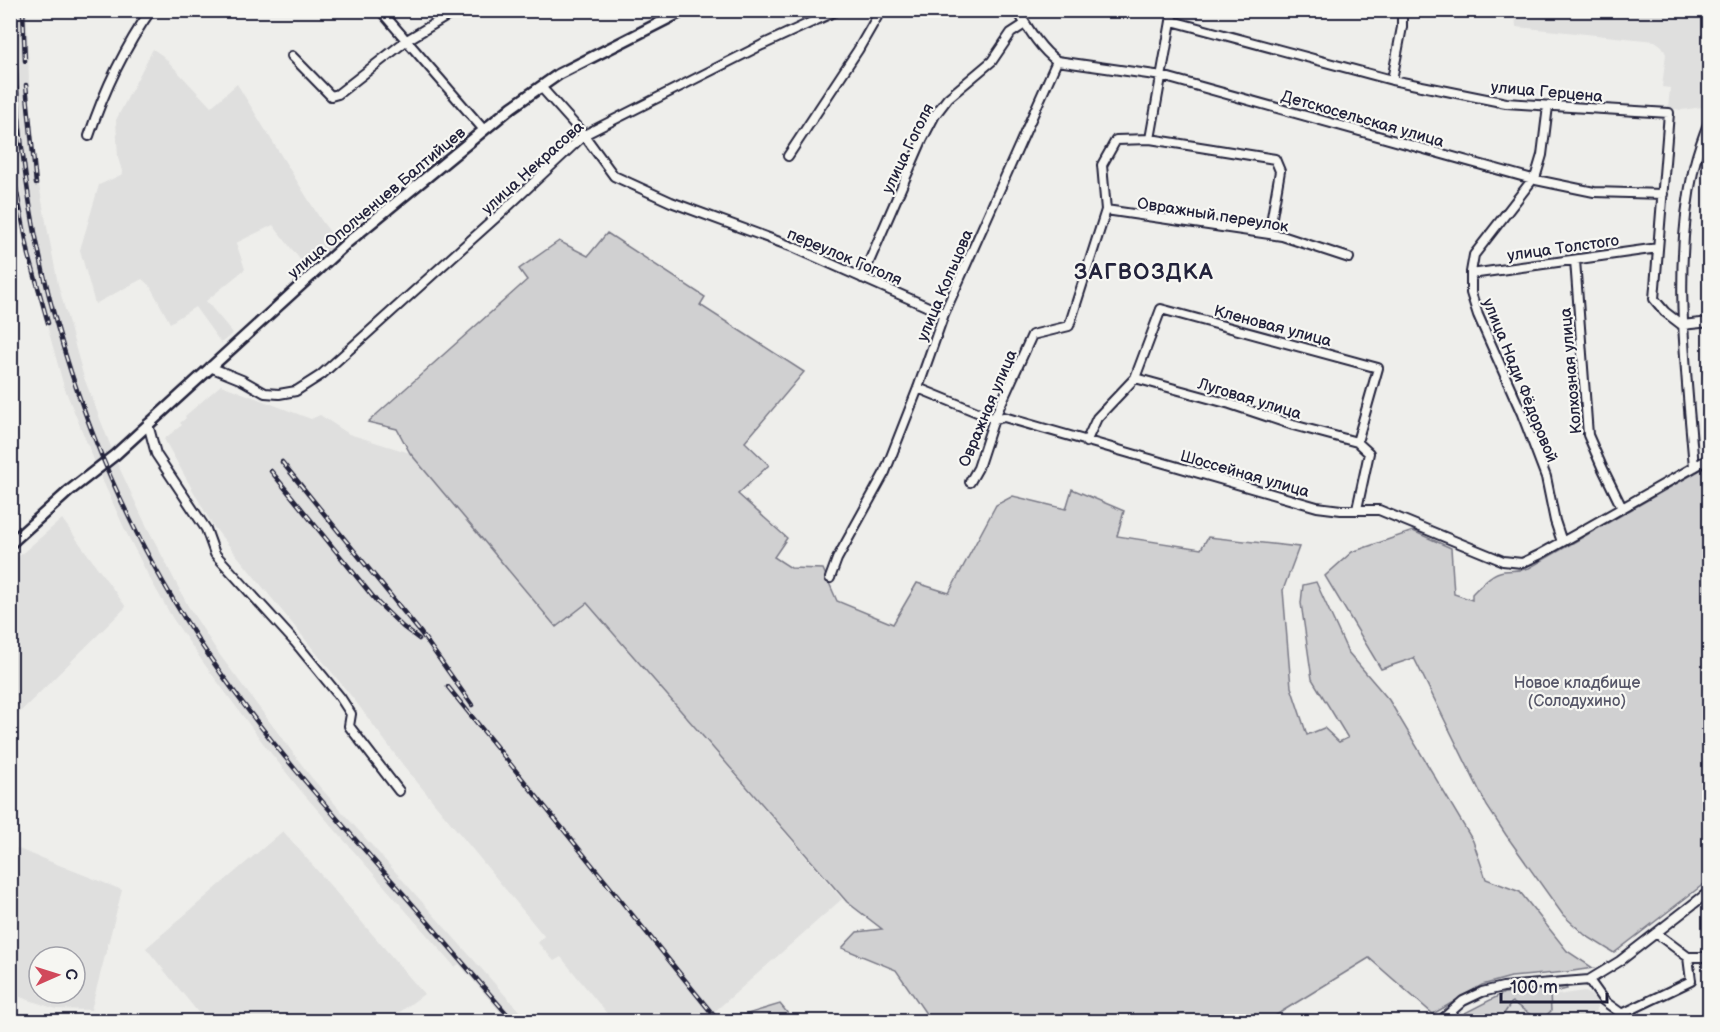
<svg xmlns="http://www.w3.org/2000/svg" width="1720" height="1032" viewBox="0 0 1720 1032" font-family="'Balsamiq Sans',sans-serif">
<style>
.built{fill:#dfdfde;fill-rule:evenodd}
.green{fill:#d0d0d1;stroke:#797986;stroke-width:1.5}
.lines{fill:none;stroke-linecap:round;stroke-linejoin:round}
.minor-casing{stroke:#22223b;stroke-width:12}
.major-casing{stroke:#22223b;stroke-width:14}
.minor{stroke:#f6f6f2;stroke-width:8}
.major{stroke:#f6f6f2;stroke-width:9}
.rail-casing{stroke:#22223b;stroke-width:4.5}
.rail{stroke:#f6f6f2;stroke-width:2;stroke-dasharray:7;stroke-linecap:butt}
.labels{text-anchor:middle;stroke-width:4.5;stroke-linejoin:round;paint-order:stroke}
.street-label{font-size:16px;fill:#22223b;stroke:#f6f6f2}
.park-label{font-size:16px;fill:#565668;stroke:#f6f6f2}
.district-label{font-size:22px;font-weight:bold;letter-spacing:1.5px;fill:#22223b;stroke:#f6f6f2}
</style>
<rect width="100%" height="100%" fill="#eeeeeb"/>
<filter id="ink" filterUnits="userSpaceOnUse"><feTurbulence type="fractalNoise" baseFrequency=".0167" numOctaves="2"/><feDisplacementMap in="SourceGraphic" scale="12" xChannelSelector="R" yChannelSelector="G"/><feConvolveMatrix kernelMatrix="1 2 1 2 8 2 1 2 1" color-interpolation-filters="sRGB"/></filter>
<g filter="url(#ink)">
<path class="built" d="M10,11H27L29,84L32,134L38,180L58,284L84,378L118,465L144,521L188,606L219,654L311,777L528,1021H508L459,964L455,967L301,791L266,747L205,665L173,619L149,577L126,532L101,477L64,387L28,256L11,171Z
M1515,11H1706L1704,27L1709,29V106L1682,110L1668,108L1670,88L1662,87L1666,54L1662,46L1655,41L1516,27Z
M153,49L163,56L211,107L237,84L321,220L338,243L305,266L273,225L236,243L245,269L206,301L233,333L221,343L195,307L170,323L150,286L142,279L95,304L80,250L99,185L123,174L118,158L116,120Z
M221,385L311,419L320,415L349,434L410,453L556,627L587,603L842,899L704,1021H613L561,957L554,961L538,943L544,936L403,765L356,702L213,526L164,439L182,425L180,423L186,418L185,416Z
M62,519L126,607L11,721V563Z
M283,831L424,994L388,1021H205L146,948Z
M11,846L122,890L91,1010L56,1009L11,994ZM39,957H75V993H39Z
M1584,991L1599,1000L1594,1021L1499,1022L1512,1002Z"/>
<path class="green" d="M607,233L705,297L700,305L804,372L745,442L769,465L738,494L787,538L774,557L791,568L823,569L837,601L893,624L917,583L949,593L996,505L1013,496L1066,509L1072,489L1124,511L1117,536L1201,549L1208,537L1299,547L1283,590L1291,687L1307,735L1324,728L1339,742L1348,738L1312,679L1301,603L1303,585L1316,582L1348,652L1389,700L1473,841L1486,879L1520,892L1567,951L1593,968L1566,972L1511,977L1482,985L1433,1014L1369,958L1281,1012L1268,1021H931L896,970L842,948L857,932L882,929L847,902L587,603L556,627L410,453L397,429L368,422L527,280L519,269L559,241L588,256Z
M1709,465V880L1614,953L1585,935L1563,915L1506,835L1487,806L1414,658L1381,669L1325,576L1352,552L1413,531L1451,548L1454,594L1472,600V594C1481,585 1492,572 1504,571C1514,570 1519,571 1529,568Z
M1566,987L1567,989L1550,993L1551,1011L1540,1021L1512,1002L1499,1021H1453L1457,1017L1504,993Z
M780,1004L794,1021L734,1022L731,1019Z"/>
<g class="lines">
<defs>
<path id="minor" d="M380,10L484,130
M1172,21L1392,80L1506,103L1669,113L1654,299L1665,312L1682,325L1710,322
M292,56L331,96L338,94L407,40L457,10
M1057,61L1162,76L1536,180L1594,192L1663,194
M1392,80L1402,27V10
M541,87L584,135L614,176L671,202L793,247L944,314
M1548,106L1542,155L1536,175L1474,255L1471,272V293L1478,315L1522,414L1546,477L1555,521L1562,542
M89,136C104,91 123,50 151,10
M1150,139L1173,10
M788,156L858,50L881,10
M1106,210L1282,236L1349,258
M1575,260L1588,435L1602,467L1622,508
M1471,274L1658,248
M862,278L922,140L935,115L948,98L992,61L1011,33L1025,24
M210,367L242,380L265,393L279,394L296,391L321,375L501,213L584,135L762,45L838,10
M1135,378L1230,404L1293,425L1357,442L1369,453L1357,509
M918,388L994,419L1004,417L1317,507L1341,510H1379L1503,561L1522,563L1539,555L1580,532L1710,458
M148,424L156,454L206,529L215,554L295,642L340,697L351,714L349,726L399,791
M1086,442L1097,418L1135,378L1161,309L1378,368L1357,442
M1694,467C1686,368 1672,265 1694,167C1698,150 1704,134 1710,119
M970,482L978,468L994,419L1032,335L1069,326L1106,210L1102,165L1116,140L1150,139L1275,159L1280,171L1269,234
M830,578L837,559L885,472L918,388L944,314L1057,61C1040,49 1028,28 1017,10
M1656,933L1688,957H1710
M1589,980L1604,1001L1622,1014L1691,981L1688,957
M1439,1022L1463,1001L1482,992L1503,987L1589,980L1620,961L1710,891"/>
<path id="major" d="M10,544L69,491L115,455L348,242L512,107L559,74L685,10"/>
</defs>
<use href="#minor" class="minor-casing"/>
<use href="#major" class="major-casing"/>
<use href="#minor" class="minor"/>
<use href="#major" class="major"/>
<defs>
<path id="rail" d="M15,10C12,237 83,472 211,659C270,745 339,821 407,898C443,939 478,981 514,1022
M23,10L25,61
M26,85L36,184
M10,157L29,255L48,323
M282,462L421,633L472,705
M271,471L378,603L403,627L419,639
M448,687L719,1022"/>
</defs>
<use href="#rail" class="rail-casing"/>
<use href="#rail" class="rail"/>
</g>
</g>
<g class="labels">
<g class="street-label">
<text transform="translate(1547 91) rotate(5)" y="6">улица Герцена</text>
<text transform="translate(1363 118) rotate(16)" y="6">Детскосельская улица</text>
<text transform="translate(907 148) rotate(-64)" y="6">улица Гоголя</text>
<text transform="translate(532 167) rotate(-42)" y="6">улица Некрасова</text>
<text transform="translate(376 202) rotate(-40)" y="6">улица Ополченцев Балтийцев</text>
<text transform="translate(1213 214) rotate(9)" y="6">Овражный переулок</text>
<text transform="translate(1563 247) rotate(-8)" y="6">улица Толстого</text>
<text transform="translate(845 256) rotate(23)" y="6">переулок Гоголя</text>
<text transform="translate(944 285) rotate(-67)" y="6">улица Кольцова</text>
<text transform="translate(1273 325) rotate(15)" y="6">Кленовая улица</text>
<text transform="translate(1570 371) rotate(-95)" y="6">Колхозная улица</text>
<text transform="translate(1521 380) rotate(68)" y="6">улица Нади Фёдоровой</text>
<text transform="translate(1250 398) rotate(17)" y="6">Луговая улица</text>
<text transform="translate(987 408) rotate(-67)" y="6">Овражная улица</text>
<text transform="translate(1245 473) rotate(16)" y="6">Шоссейная улица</text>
</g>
<g class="park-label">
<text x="1577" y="688">Новое кладбище<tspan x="1577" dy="18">(Солодухино)</tspan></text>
</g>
<g class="district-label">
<text x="1144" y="279">ЗАГВОЗДКА</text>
</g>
</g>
<rect width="1720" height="1032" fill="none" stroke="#f6f6f2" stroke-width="36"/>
<rect x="18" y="18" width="1684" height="996" fill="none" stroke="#22223b" stroke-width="2" filter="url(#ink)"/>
<g transform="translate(57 975) rotate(87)"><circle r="28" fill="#f6f6f2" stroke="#a1a1a9" stroke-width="1.5"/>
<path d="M0-4.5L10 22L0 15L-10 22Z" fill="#d1495b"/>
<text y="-9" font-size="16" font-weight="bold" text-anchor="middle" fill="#22223b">С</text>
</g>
<path d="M1501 993v9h106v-9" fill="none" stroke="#22223b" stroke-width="3"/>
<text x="1510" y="993" font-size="18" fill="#22223b" stroke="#f6f6f2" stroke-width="4.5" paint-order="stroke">100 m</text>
</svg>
